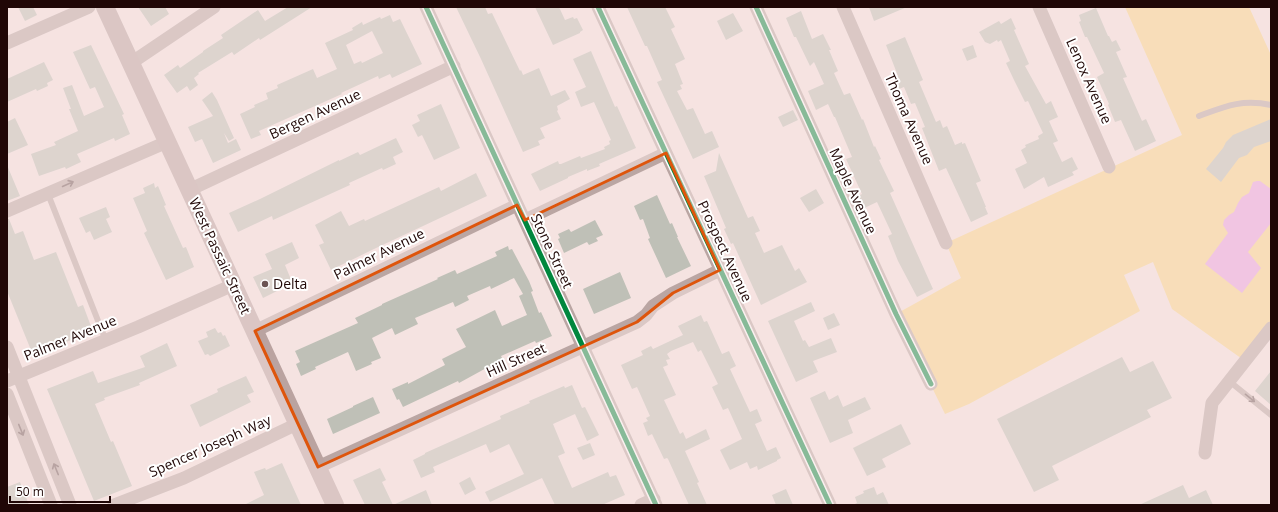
<svg xmlns="http://www.w3.org/2000/svg" width="1278" height="512" viewBox="0 0 1278 512" font-family="'Open Sans',sans-serif">
<style>
.green{fill:#fad688}
.water{fill:#eaa0e3}
.building{fill:#bfc0b7;fill-rule:evenodd}
.lines{fill:none;stroke-linecap:round;stroke-linejoin:round}
.lane{stroke:#baa6a3;stroke-width:6}
.street{stroke:#baa6a3;stroke-width:13}
.secondary{stroke:#baa3a0;stroke-width:18}
.cycleway-casing{stroke:#fff;stroke-width:8}
.cycleway{stroke:#00873e;stroke-width:5}
.oneway{stroke:#6d5654}
.marked{fill:none;stroke:#de550c;stroke-width:3;stroke-linejoin:round}
.poi-dot{fill:#6b5453;stroke:#fff;stroke-width:1.5}
.labels{text-anchor:middle;stroke-width:4;stroke-linejoin:round;paint-order:stroke}
.street-label{font-size:14px;fill:#200706;stroke:#fff}
.poi-label{font-size:14px;fill:#200706;stroke:#fff;text-anchor:start}
</style>
<rect width="100%" height="100%" fill="#f5e3e1"/>
<path class="green" d="M1125,7H1249L1271,55V328L1245,361L1172,309L1153,262L1124,275L1140,311L969,404L945,414L896,314L961,278L946,243L1182,135Z"/>
<path class="water" d="M1257,181H1260L1271,189V223L1248,252L1261,268L1242,293L1205,264L1228,233L1223,225L1224,220L1229,215L1234,212L1238,203L1242,197L1249,193L1253,182Z"/>
<path class="building" d="M18,7H33L37,15L25,21Z
M138,7H165L169,14L151,26Z
M288,7H312L260,40L259,38L234,55L232,52L198,73L199,74L194,78L198,85L190,91L187,86L177,93L164,75L178,65L180,68L203,52V51L223,38L221,35L258,10L265,21Z
M456,7H485L488,14L492,13L520,71L521,70L523,75L539,68L551,96L565,90L570,99L557,106L558,110L557,111L561,119L540,128L545,138L538,141L540,145L523,152L481,59Z
M535,7H559L565,20L573,17L574,19L577,18L583,30L580,32V33L553,45Z
M627,7H665L675,27L671,29L685,59L675,64L683,84L680,85L682,89L677,91L687,110L693,108L705,134L712,131L719,147L693,159L657,82L662,80L647,46H645Z
M869,7H907L874,21Z
M1096,8L1108,36H1109L1112,42L1116,40L1121,50L1116,52L1127,77L1123,78L1142,121L1146,119L1156,141L1135,151L1121,120L1115,122L1108,105L1109,104L1097,77L1104,73L1087,37H1085L1079,22L1081,21L1079,15Z
M801,11L812,39L823,34L831,50H829L838,71L834,73L844,95L850,93L862,120L863,119L874,147L875,146L881,159L879,160L894,191L890,193L933,289L917,297L898,261L888,236L892,234L877,202L858,211L852,199L862,194L846,159L852,157L835,117H834L828,104L816,110L808,91L824,84L814,62L810,66L796,37H794L786,18Z
M733,13L743,31L726,40L717,21Z
M390,15L393,22L400,19L422,64L392,78L390,74L379,79L378,76L341,93L342,94L259,131L261,135L251,139L240,114L255,107L254,105L268,99L266,93L278,88L277,85L313,69L317,78L337,69L325,43L353,30L352,28L362,22L363,25L380,17L381,19ZM372,31L383,53L362,63L361,61L354,64L346,45Z
M1011,18L1016,29L1014,30L1029,64L1025,66L1046,104L1051,101L1058,117L1049,121L1058,141L1053,143L1062,162L1072,157L1078,169L1072,172L1074,175L1048,187L1044,177L1024,189L1015,169L1027,163L1021,150L1026,147L1025,145L1039,139L1038,136L1043,133L1028,101L1025,102L1014,80L1006,63L1010,61L1001,40L998,42L997,40L990,44L985,42L979,32L999,21L1001,24Z
M905,37L923,80L919,82L936,122L940,120L943,128L947,126L955,145L962,142V144L965,143L981,181L976,183L986,207H985L988,214L971,222L946,168L939,171L922,128L925,127L915,103L911,104L904,87L899,89L894,77L898,76L886,45Z
M91,45L124,114L122,115L130,134L115,141L114,138L77,154L81,162L66,169L65,167L39,176L31,154L56,145L54,142L78,131L69,109H71L63,88L72,85L84,116L104,107L95,87L90,89L73,52Z
M973,45L977,57L967,61L962,49Z
M591,51L615,107L617,106L636,148L599,164L600,166L587,171V169L568,177V178L540,191L531,174L558,161L559,164H561L580,156L581,158L605,149L604,147L610,144L609,141L611,140L594,102L581,107L575,92L586,87L573,59Z
M44,62L53,80L47,83L48,86L37,91L36,89L7,102V79Z
M212,92L217,100L234,138L229,141L224,133L228,143L236,139L241,150L213,163L202,139L195,142L188,127L213,116L202,100Z
M441,104L460,148L434,160L422,135L418,137L412,125L420,121L417,115Z
M793,110L798,120L783,127L778,117Z
M15,118L28,145L7,154V122Z
M1271,119V141L1254,147L1247,155L1239,158L1221,182L1206,169L1223,148L1226,142L1233,135Z
M396,138L403,152L393,157L396,164L383,170L382,168L349,183L350,185L273,220L272,216L238,232L229,213L260,199L339,160V161L358,152L360,155Z
M719,153L748,218L753,216L760,231L755,233L764,253L782,245L795,271L799,268L807,282L761,305L733,243L731,244L724,229L726,228L704,176L716,171Z
M7,165L20,196L7,201Z
M476,173L487,196L374,249L331,270L319,245L324,243L315,225L341,211L349,226L364,219L365,221L439,187L441,191Z
M154,183L155,188L158,186L166,205L164,206L183,248L186,247L194,267L166,280L144,233L147,231L133,198L145,193L143,188Z
M816,189L824,203L809,212L800,198Z
M657,195L670,224L672,223L678,237H677L691,266L666,278L648,239L650,238L643,219L640,220L634,206Z
M106,207L110,217L106,219L112,232L94,240L90,231L86,233L79,218Z
M7,219H9L15,234L23,231L34,260L56,252L78,307L83,305L92,329L88,331L89,333L33,355L7,291Z
M595,220L603,235L596,238L598,241L589,245L587,242L564,253L558,239L560,238L558,234L569,229L571,232Z
M292,242L299,258L285,265L292,282L276,289L277,291L263,298L253,277L272,269L265,254Z
M508,246L509,250L512,249L529,281L533,291L531,292L539,313L541,312L552,336L536,343L535,341L501,356L503,360L500,362L501,365L491,369L490,366L459,383L458,381L403,407L399,399L397,400L392,389L408,382V384L445,365L442,359L466,347L456,329L495,310L502,326L527,315L519,296L523,294L514,278L491,289L490,286L467,296L469,300L455,307L453,302L415,318L418,324L395,335L392,328L372,338L381,358L371,362L372,364L356,371L348,352L315,367L316,369L301,376L296,364L300,362L295,351L358,323L355,318L382,305V304L438,279L437,278L455,270L457,274L497,256L495,252Z
M620,272L631,298L594,314L583,289Z
M811,302L815,311L794,321L803,341L805,340L809,347L831,338L837,352L813,361L818,372L796,382L768,321Z
M834,313L840,325L828,330L823,318Z
M701,315L704,322L707,321L722,354L729,351L736,366L730,369L750,412L757,409L762,421L755,424L767,451L776,447L781,458L777,460V461L758,470L757,466L750,469L747,462L730,470L720,450L742,439L728,408L723,410L712,387L718,384L701,350L698,352L693,342L671,351L667,354L670,359L666,360L668,365L663,367L676,395L664,400L680,434L683,432L686,439L706,429L710,439L685,451L699,482L697,483L707,505H689L668,459L667,458L664,459L652,434L648,436L643,423L648,421L646,418L650,416L637,387L632,389L621,365L643,355L641,351L651,346L653,349L683,335L678,326Z
M215,328L218,333L221,332L223,336L225,335L230,346L210,356L208,354L205,355L198,341L208,337L206,332Z
M167,343L177,366L139,383L140,385L104,398L105,400L95,404L111,442L113,441L132,486L94,501L47,389L93,371L98,383L145,367L140,356Z
M1122,357L1130,372L1153,361L1172,398L1147,410L1151,417L1052,466L1059,480L1034,492L997,419Z
M1271,371V405L1255,391Z
M246,376L254,392L247,395L251,402L200,427L190,405L218,392L217,389Z
M572,385L582,408L585,407L599,435L587,441L575,414L553,424L565,453L558,456L572,488L608,472L610,477L616,475L625,495L602,505H555L542,478L490,502L485,492L524,474L509,444L490,453L486,444L433,467L435,472L421,478L413,460L425,454V453L501,419L500,416L530,403L529,401L564,386L565,388Z
M825,391L829,400L838,395L843,407L865,397L871,409L848,420L853,433L830,443L810,398Z
M373,397L380,413L333,434L327,419L353,407V406Z
M901,424L911,444L882,459L886,467L867,476L853,448Z
M590,443L595,455L583,460L577,448Z
M282,463L301,505H244L264,495L254,472L265,468L266,470Z
M380,468L386,480L382,482L393,505L426,490L432,505H365L353,480Z
M470,477L476,489L465,495L459,483Z
M20,482L29,505H7V487Z
M1183,485L1189,498L1206,490L1213,505H1139Z
M874,487L877,495L883,492L889,505H853L857,503L855,497L864,493L863,491Z
M786,489L793,505H776L772,495Z"/>
<g class="lines">
<path class="lane" d="M1199,116C1226,106 1242,99 1271,105
M48,194L106,341
M1229,381L1271,415"/>
<path class="street" d="M426,7L656,505
M598,7L830,505
M756,7L896,314L931,384
M843,7L946,243
M1039,7L1109,167
M7,43L89,7
M131,63L214,7
M189,190L454,66
M7,211L167,142
M525,220L666,153
M255,331L517,205
M7,347L70,505
M7,381L138,327L233,285
M7,394L51,505
M1205,453L1212,403L1271,328
M318,467L637,322L646,315L653,306L673,293L720,270
M114,505L184,478L297,424
M641,505L654,499"/>
<path class="secondary" d="M105,7L335,505"/>
<defs>
<path id="cycleway" d="M426,7L656,505
M598,7L830,505
M756,7L896,314L931,384"/>
</defs>
<use href="#cycleway" class="cycleway-casing"/>
<use href="#cycleway" class="cycleway"/>
</g>
<defs><path id="oneway-shaft" d="M-6 0H5M1.5-3L5.5 0L1.5 3" fill="none" stroke-width="1.6" stroke-linecap="round" stroke-linejoin="round"/></defs>
<g class="oneway">
<use href="#oneway-shaft" transform="translate(68 184) rotate(-24)"/>
<use href="#oneway-shaft" transform="translate(1250 398) rotate(39)"/>
<use href="#oneway-shaft" transform="translate(21 430) rotate(68)"/>
<use href="#oneway-shaft" transform="translate(56 469) rotate(-112)"/>
</g>
<path d="M0 0H1278V512H0ZM666,153L720,270L673,293L637,322L318,467L255,331L517,205L525,220Z" fill="#f5e3e1" fill-opacity=".55" fill-rule="evenodd"/>
<path class="marked" d="M666,153L720,270L673,293L637,322L318,467L255,331L517,205L525,220Z"/>
<circle class="poi-dot" cx="265" cy="284" r="4"/>
<g class="labels">
<g class="street-label">
<text transform="translate(1089 81) rotate(66)" y="5">Lenox Avenue</text>
<text transform="translate(315 114) rotate(-25)" y="5">Bergen Avenue</text>
<text transform="translate(909 119) rotate(66)" y="5">Thoma Avenue</text>
<text transform="translate(853 191) rotate(65)" y="5">Maple Avenue</text>
<text transform="translate(552 251) rotate(65)" y="5">Stone Street</text>
<text transform="translate(725 251) rotate(65)" y="5">Prospect Avenue</text>
<text transform="translate(379 254) rotate(-26)" y="5">Palmer Avenue</text>
<text transform="translate(220 256) rotate(65)" y="5">West Passaic Street</text>
<text transform="translate(70 338) rotate(-22)" y="5">Palmer Avenue</text>
<text transform="translate(516 360) rotate(-24)" y="5">Hill Street</text>
<text transform="translate(210 446) rotate(-24)" y="5">Spencer Joseph Way</text>
</g>
<g class="poi-label">
<text x="273" y="289">Delta</text>
</g>
</g>
<rect width="1278" height="512" fill="none" stroke="#200706" stroke-width="16"/>
<path d="M10 496v6h100v-6" fill="none" stroke="#200706" stroke-width="2"/>
<text x="16" y="496" font-size="12" fill="#200706" stroke="#ffffff" stroke-width="3" paint-order="stroke">50 m</text>
</svg>
